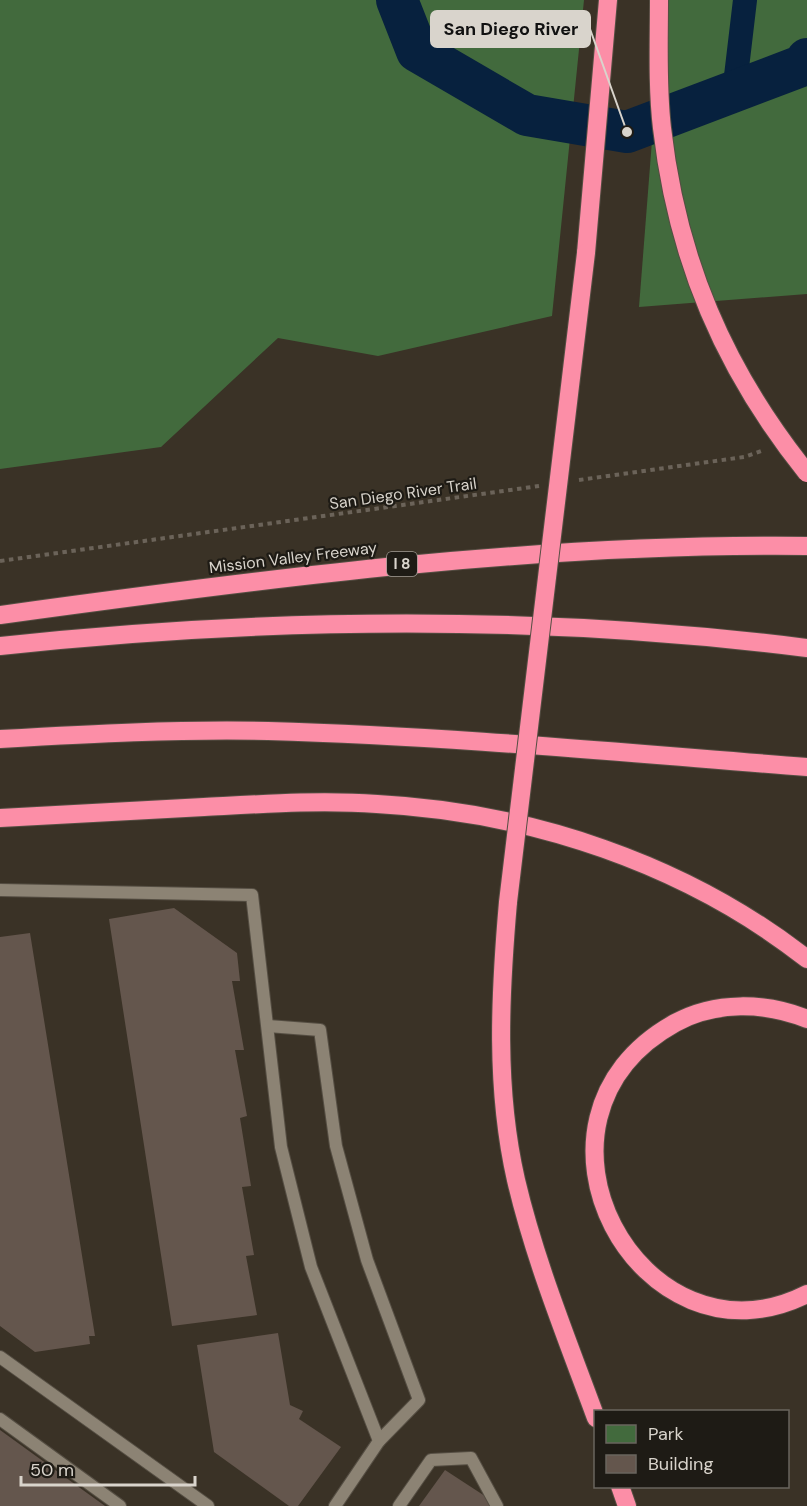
<svg xmlns="http://www.w3.org/2000/svg" width="807" height="1506" font-family="'DM Sans',sans-serif">
	<rect width="100%" height="100%" fill="#3a3226"/>
	<g fill="#426a3d">
		<path d="M0,0H584L552,316L378,356L278,338L161,447L0,469Z"/>
		<path d="M663,0H807V294L639,307Z"/>
	</g>
	<g fill="none" stroke-linecap="round" stroke-linejoin="round">
		<path stroke="#07213e" stroke-width="24" d="M734,93L745,0"/>
		<path stroke="#07213e" stroke-width="42" d="M397,0L417,51L527,115L627,132L804,65L807,59"/>
	</g>
	<g fill="#64564d">
		<path d="M174,908L237,953L240,981H232L244,1050H235L247,1116L240,1118L251,1186L242,1187L254,1255L246,1256L257,1315L172,1326L109,919Z"/>
		<path d="M30,933L95,1336H89L90,1344L35,1352L0,1326V937Z"/>
		<path d="M278,1333L290,1405L303,1411L299,1419L341,1447L298,1506H289L214,1452L197,1345Z"/>
		<path d="M0,1430L87,1493L105,1506H0Z"/>
		<path d="M445,1470L491,1500L494,1506H419Z"/>
	</g>
	<g fill="none" stroke-linecap="round" stroke-linejoin="round">
		<g stroke="#554e43" stroke-width="14">
			<g id="service">
				<path d="M0,890L252,895L281,1147L311,1267L379,1441L335,1506"/>
				<path d="M268,1026L320,1030L336,1146L367,1260L419,1400L379,1441"/>
				<path d="M0,1357L208,1506"/>
				<path d="M0,1419L120,1506"/>
				<path d="M399,1506L431,1460L471,1458L497,1506"/>
			</g>
		</g>
		<g stroke="#554e43" stroke-width="20">
			<g id="motorway">
				<path d="M586,253L608,0"/>
				<path d="M0,615C268,578 536,543 807,546"/>
				<path d="M0,646C269,617 538,614 807,648"/>
				<path d="M0,739C89,734 178,729 268,731C448,736 627,753 807,767"/>
				<path d="M0,818C68,814 136,811 204,807C262,804 320,800 377,804C530,812 686,864 807,959"/>
				<path d="M508,902C500,994 495,1088 516,1180C535,1261 567,1339 596,1418"/>
				<path d="M807,1019C765,1002 715,1001 675,1023C500,1120 641,1377 807,1294"/>
				<path d="M620,1486L627,1506"/>
			</g>
		</g>
		<g stroke="#6b6359" stroke-width="4" stroke-dasharray="4.5 4.5" stroke-linecap="butt">
			<path d="M579,480L744,457L764,450"/>
			<path d="M0,561L539,486"/>
		</g>
		<use href="#service" stroke="#8c8374" stroke-width="12"/>
		<use href="#motorway" stroke="#fc8ea7" stroke-width="18"/>
		<g stroke="#554e43" stroke-width="20" stroke-linecap="butt">
			<g id="motorway-bridge">
				<path d="M659,0C659,42 657,86 662,128C677,259 724,370 807,473"/>
				<path d="M508,902L586,253"/>
			</g>
		</g>
		<use href="#motorway-bridge" stroke="#fc8ea7" stroke-width="18"/>
	</g>
	<g text-anchor="middle" stroke-width="4.5" stroke-linejoin="round" paint-order="stroke">
		<rect fill="#1e1b15" stroke="#a19c95" stroke-width="1.5" x="387" y="552" width="30" height="24" rx="4.5"/>
		<g font-size="15" font-weight="bold" fill="#d9d4cc">
			<text x="402" y="569">I 8</text>
		</g>
		<g font-size="16" fill="#d9d4cc" stroke="#1e1b15">
			<text transform="translate(403 493) rotate(-8)" y="6">San Diego River Trail</text>
			<text transform="translate(293 557) rotate(-7)" y="6">Mission Valley Freeway</text>
		</g>
	</g>
	<path fill="none" stroke="#d9d4cc" stroke-width="2" d="M627 132L590 29"/>
	<circle fill="#d9d4cc" stroke="#1e1b15" stroke-width="2" cx="627" cy="132" r="6"/>
	<rect fill="#d9d4cc" stroke="#d9d4cc" stroke-width="2" x="431" y="11" width="159" height="36" rx="6"/>
	<g font-size="18" text-anchor="middle" font-weight="bold" fill="#111">
		<text x="511" y="35">San Diego River</text>
	</g>
	<rect x="594" y="1410" width="195" height="78" fill="#1e1b15" stroke="#69655e" stroke-width="1.5"/>
	<rect x="606" y="1425" width="30" height="18" fill="#426a3d" stroke="#69655e" stroke-width="1.5"/>
	<text x="648" y="1440" font-size="18" fill="#d9d4cc">Park</text>
	<rect x="606" y="1455" width="30" height="18" fill="#64564d" stroke="#69655e" stroke-width="1.5"/>
	<text x="648" y="1470" font-size="18" fill="#d9d4cc">Building</text>
	<path d="M21 1476v9h174v-9" fill="none" stroke="#d9d4cc" stroke-width="3"/>
	<text x="30" y="1476" font-size="18" fill="#d9d4cc" stroke="#1e1b15" stroke-width="4.5" paint-order="stroke">50 m</text>
</svg>
